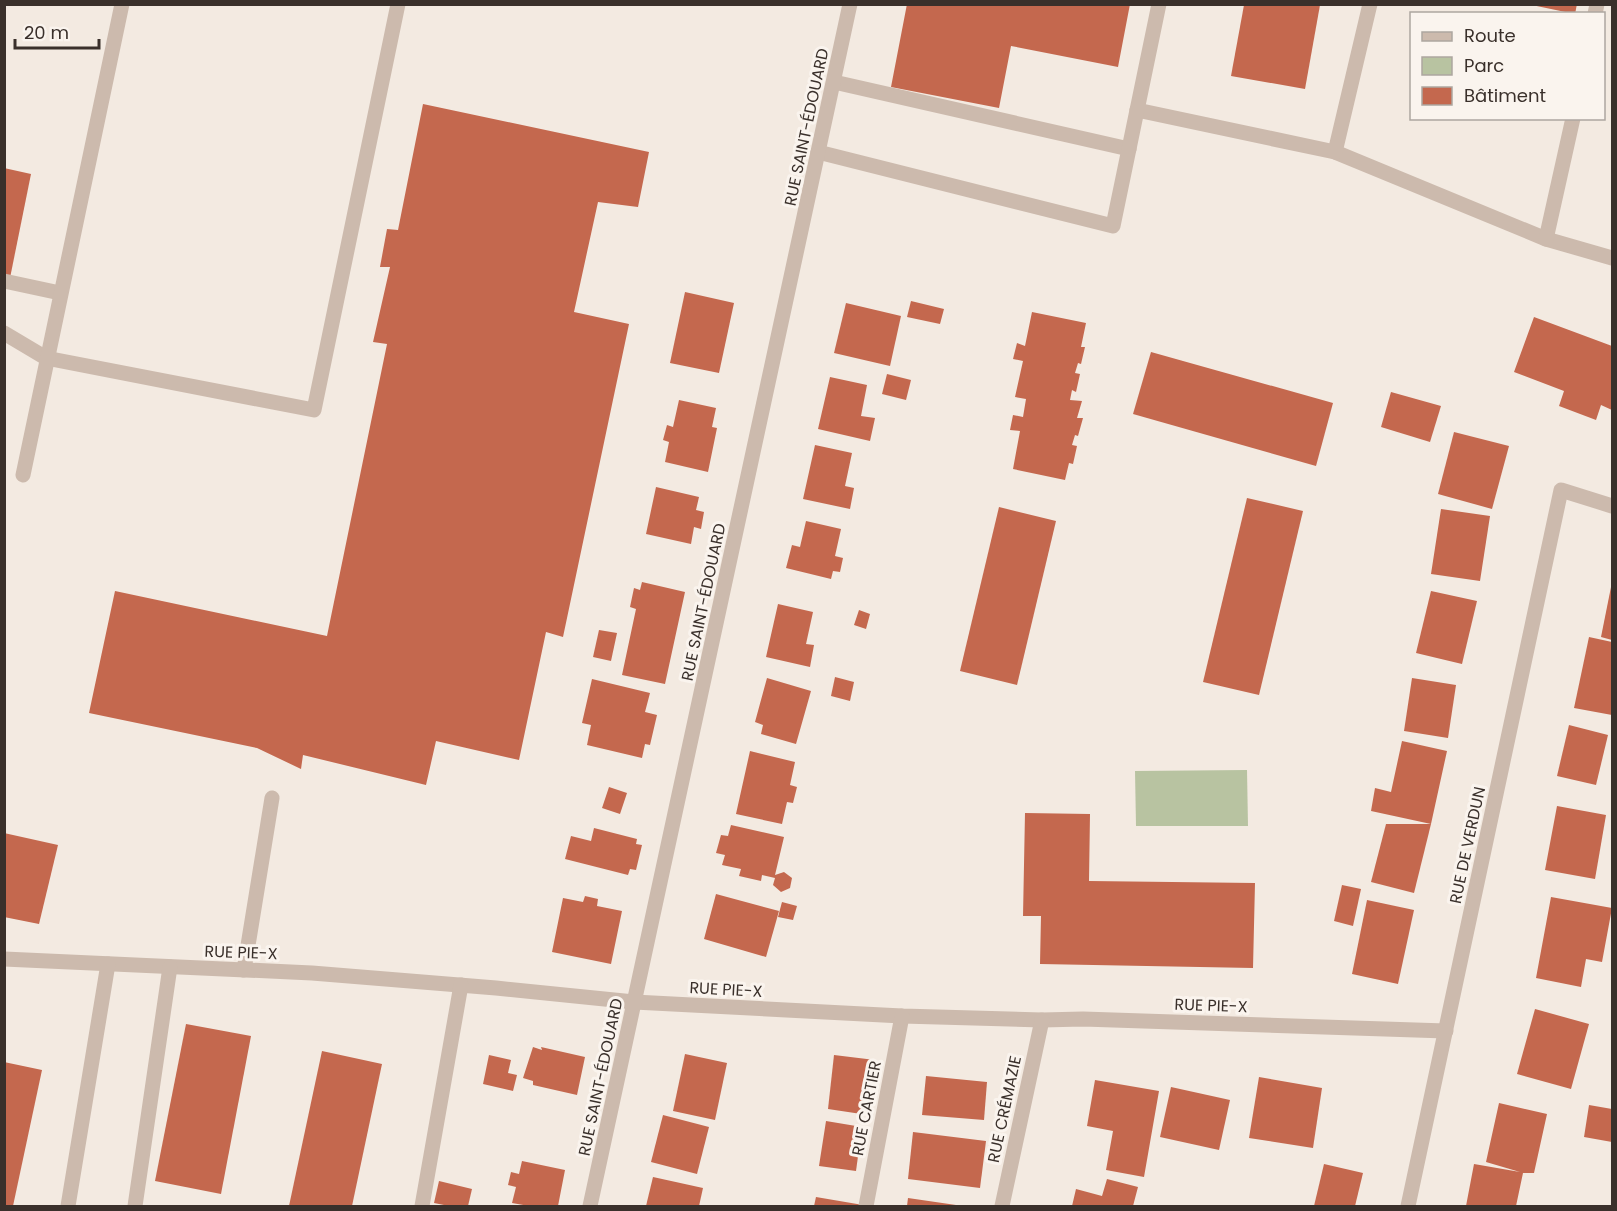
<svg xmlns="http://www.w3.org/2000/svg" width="1617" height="1211" font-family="Poppins,sans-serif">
	<rect width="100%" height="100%" fill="#f3eae1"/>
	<path fill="#b8c3a1" d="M1247,770L1248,826H1136L1135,771Z"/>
	<g fill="#c4684e">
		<path d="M907,4H1130L1118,67L1011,46L999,108L891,87Z"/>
		<path d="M1527,4H1577L1575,14Z"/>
		<path d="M1244,5H1320L1305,89L1231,76Z"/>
		<path d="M423,104L649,152L638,207L598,202L574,312L629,324L563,637L546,632L519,760L436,741L426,785L303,755L301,769L257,748L89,713L115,591L327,636L387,344L373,342L390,267H380L387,229L398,230Z"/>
		<path d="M4,168L31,174L10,278L4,277Z"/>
		<path d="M685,292L734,303L719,373L670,363Z"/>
		<path d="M911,301L944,309L940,324L907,317Z"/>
		<path d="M846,303L901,316L890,366L834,353Z"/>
		<path d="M1032,312L1086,323L1081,347H1085L1081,364L1078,363L1075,373L1080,374L1076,392L1072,390L1070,400L1082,401L1077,418H1083L1078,436L1075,435L1072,445L1077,446L1073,464L1069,463L1065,480L1013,469L1020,431L1010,430L1013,415L1023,417L1026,399L1015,397L1023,361L1013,359L1017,343L1025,346Z"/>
		<path d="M1534,317L1612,346V410L1601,405L1596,420L1559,406L1564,391L1514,372Z"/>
		<path d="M1151,352L1333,403L1316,466L1133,414Z"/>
		<path d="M887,374L911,380L906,400L882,394Z"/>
		<path d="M830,377L867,385L861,416L875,418L870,441L818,429Z"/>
		<path d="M1391,392L1441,406L1430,442L1381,427Z"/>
		<path d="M679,400L716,408L712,427L717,428L708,472L665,462L669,442L663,440L667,425L673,427Z"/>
		<path d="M1454,432L1509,446L1492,509L1438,494Z"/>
		<path d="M815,445L852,453L845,486L854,488L850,509L803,499Z"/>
		<path d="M656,487L699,497L696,510L704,512L701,529L694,527L691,544L646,534Z"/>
		<path d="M1247,498L1303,511L1259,695L1203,682Z"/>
		<path d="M999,507L1056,521L1017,685L960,671Z"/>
		<path d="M1441,509L1490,516L1480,581L1431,574Z"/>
		<path d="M806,521L841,529L835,556L843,558L840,572L833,571L831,579L786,568L792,545L800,547Z"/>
		<path d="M642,582L685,592L665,684L622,675L636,609L630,607L634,588L640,590Z"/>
		<path d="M1611,587H1612V640L1601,637Z"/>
		<path d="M1431,591L1477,601L1462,664L1416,653Z"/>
		<path d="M778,604L813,612L806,644L814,645L810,667L766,657Z"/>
		<path d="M859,610L870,614L866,629L854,625Z"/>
		<path d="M599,630L617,633L611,661L593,657Z"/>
		<path d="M1589,637L1612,642V715L1574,708Z"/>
		<path d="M835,677L854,682L850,701L831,696Z"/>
		<path d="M767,678L811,691L796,744L761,734L763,725L755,722Z"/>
		<path d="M1412,678L1456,685L1448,738L1404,731Z"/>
		<path d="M592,679L650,693L645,712L657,715L650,745L645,744L642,758L587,745L591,725L582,723Z"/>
		<path d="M1569,725L1608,735L1596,785L1557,776Z"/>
		<path d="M1402,741L1447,751L1431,824L1371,811L1375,788L1391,792Z"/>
		<path d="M750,751L795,762L790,785L797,787L793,803L787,802L782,824L736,814Z"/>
		<path d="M609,787L627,793L620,814L602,808Z"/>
		<path d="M1557,806L1606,815L1595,879L1545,870Z"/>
		<path d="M1025,813L1090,814L1089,881L1255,883L1253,968L1040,964L1041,916H1023Z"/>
		<path d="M1386,824H1431L1414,893L1371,882Z"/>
		<path d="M731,825L784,837L775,875L784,872L792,878L790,888L781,892L773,885L775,878L762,875L761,881L739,876L741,869L722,865L725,855L716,853L721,835L728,836Z"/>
		<path d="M594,828L637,839L636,844L642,845L636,870L630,869L628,875L565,859L571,836L591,841Z"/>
		<path d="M4,833L58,845L39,924L4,917Z"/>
		<path d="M1342,885L1361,889L1353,926L1334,921Z"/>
		<path d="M716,894L779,911L766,957L704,939Z"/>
		<path d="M585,896L598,899L597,906L622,911L611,964L552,952L563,898L583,902Z"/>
		<path d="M1551,897L1612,908L1602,962L1586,959L1581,987L1536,978Z"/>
		<path d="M1367,900L1414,910L1398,984L1352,974Z"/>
		<path d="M782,902L797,906L793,920L778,917Z"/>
		<path d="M1535,1009L1589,1024L1571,1089L1517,1074Z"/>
		<path d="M186,1024L251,1036L221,1194L155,1181Z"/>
		<path d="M533,1047L542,1050L541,1047L585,1057L577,1095L533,1085V1081L523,1078Z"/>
		<path d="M322,1051L382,1064L352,1206H289Z"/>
		<path d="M685,1054L727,1063L715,1120L673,1111Z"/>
		<path d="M489,1055L511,1060L508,1073L517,1075L513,1091L483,1084Z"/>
		<path d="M834,1055L875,1060L868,1115L828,1109Z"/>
		<path d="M4,1062L42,1070L13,1206H4Z"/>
		<path d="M926,1076L987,1082L984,1120L922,1115Z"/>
		<path d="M1259,1077L1322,1088L1313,1148L1249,1138Z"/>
		<path d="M1095,1080L1159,1091L1144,1177L1106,1170L1113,1131L1087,1126Z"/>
		<path d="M1171,1087L1230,1100L1219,1150L1160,1137Z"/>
		<path d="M1499,1103L1547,1114L1534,1173H1523L1516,1206H1466L1474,1164L1520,1172L1486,1162Z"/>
		<path d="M1589,1105L1612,1109V1142L1584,1137Z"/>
		<path d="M663,1115L709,1127L697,1174L651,1162Z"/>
		<path d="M826,1121L862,1127L856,1171L819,1166Z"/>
		<path d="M913,1132L986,1141L980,1188L908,1179Z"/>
		<path d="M522,1161L565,1170L558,1206H529L512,1203L516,1187L508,1185L511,1172L519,1174Z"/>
		<path d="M1324,1164L1363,1173L1355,1206H1314Z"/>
		<path d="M653,1177L703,1188L699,1206H646Z"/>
		<path d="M1107,1179L1138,1187L1133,1206H1072L1076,1189L1102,1196Z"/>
		<path d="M439,1181L472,1189L468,1206H449L434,1203Z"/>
		<path d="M816,1197L863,1205V1206H814Z"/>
		<path d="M908,1198L956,1205V1206H907Z"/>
	</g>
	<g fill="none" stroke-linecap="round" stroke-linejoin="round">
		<g stroke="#ccbaad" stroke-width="15">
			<path d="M1595,14L1597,4"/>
			<path d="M834,82L1129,149"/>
			<path d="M1137,110L1335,152L1546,239L1612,258"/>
			<path d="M818,152L1113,226L1159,4"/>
			<path d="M1335,152L1370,4"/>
			<path d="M1546,239L1573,118"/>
			<path d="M4,281L60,293"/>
			<path d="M4,333L46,358L314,410L398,4"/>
			<path d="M23,475L122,4"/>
			<path d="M4,959L312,973L496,988L634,1002L902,1016L1042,1020L1083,1019L1446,1031"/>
			<path d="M244,970L272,798"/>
			<path d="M68,1206L108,964"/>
			<path d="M135,1206L170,967"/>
			<path d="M422,1206L461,985"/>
			<path d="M590,1206L850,4"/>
			<path d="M866,1206L902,1016"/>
			<path d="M1002,1206L1042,1020"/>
			<path d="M1408,1206L1561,490L1612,506"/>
		</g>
	</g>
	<g text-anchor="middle" stroke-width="6" stroke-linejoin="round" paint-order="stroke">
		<g font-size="16" fill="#3a302b" stroke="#faf4ee">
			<text transform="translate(806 127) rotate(-78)" y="6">RUE SAINT-ÉDOUARD</text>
			<text transform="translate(703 602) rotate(-78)" y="6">RUE SAINT-ÉDOUARD</text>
			<text transform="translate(1467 845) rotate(-78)" y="6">RUE DE VERDUN</text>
			<text transform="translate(241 952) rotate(2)" y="6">RUE PIE-X</text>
			<text transform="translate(726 989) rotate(3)" y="6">RUE PIE-X</text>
			<text transform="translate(1211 1005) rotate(2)" y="6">RUE PIE-X</text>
			<text transform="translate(600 1077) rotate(-78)" y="6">RUE SAINT-ÉDOUARD</text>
			<text transform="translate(866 1108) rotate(-79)" y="6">RUE CARTIER</text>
			<text transform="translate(1004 1109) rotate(-78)" y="6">RUE CRÉMAZIE</text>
		</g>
	</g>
	<rect width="1617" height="1211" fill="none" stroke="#3a302b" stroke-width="12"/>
	<rect x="1410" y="12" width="195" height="108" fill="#faf4ee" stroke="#ada6a0" stroke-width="1.5"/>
	<rect x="1422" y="32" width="30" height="9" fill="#ccbaad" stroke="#ada6a0" stroke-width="1.5"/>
	<text x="1464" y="42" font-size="18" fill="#3a302b">Route</text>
	<rect x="1422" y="57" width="30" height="18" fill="#b8c3a1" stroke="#ada6a0" stroke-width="1.5"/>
	<text x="1464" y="72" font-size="18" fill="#3a302b">Parc</text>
	<rect x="1422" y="87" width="30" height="18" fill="#c4684e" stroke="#ada6a0" stroke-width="1.5"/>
	<text x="1464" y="102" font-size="18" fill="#3a302b">Bâtiment</text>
	<path d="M15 39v9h84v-9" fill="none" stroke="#3a302b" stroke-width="3"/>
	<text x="24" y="39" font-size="18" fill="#3a302b" stroke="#faf4ee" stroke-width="4.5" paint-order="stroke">20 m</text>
</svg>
